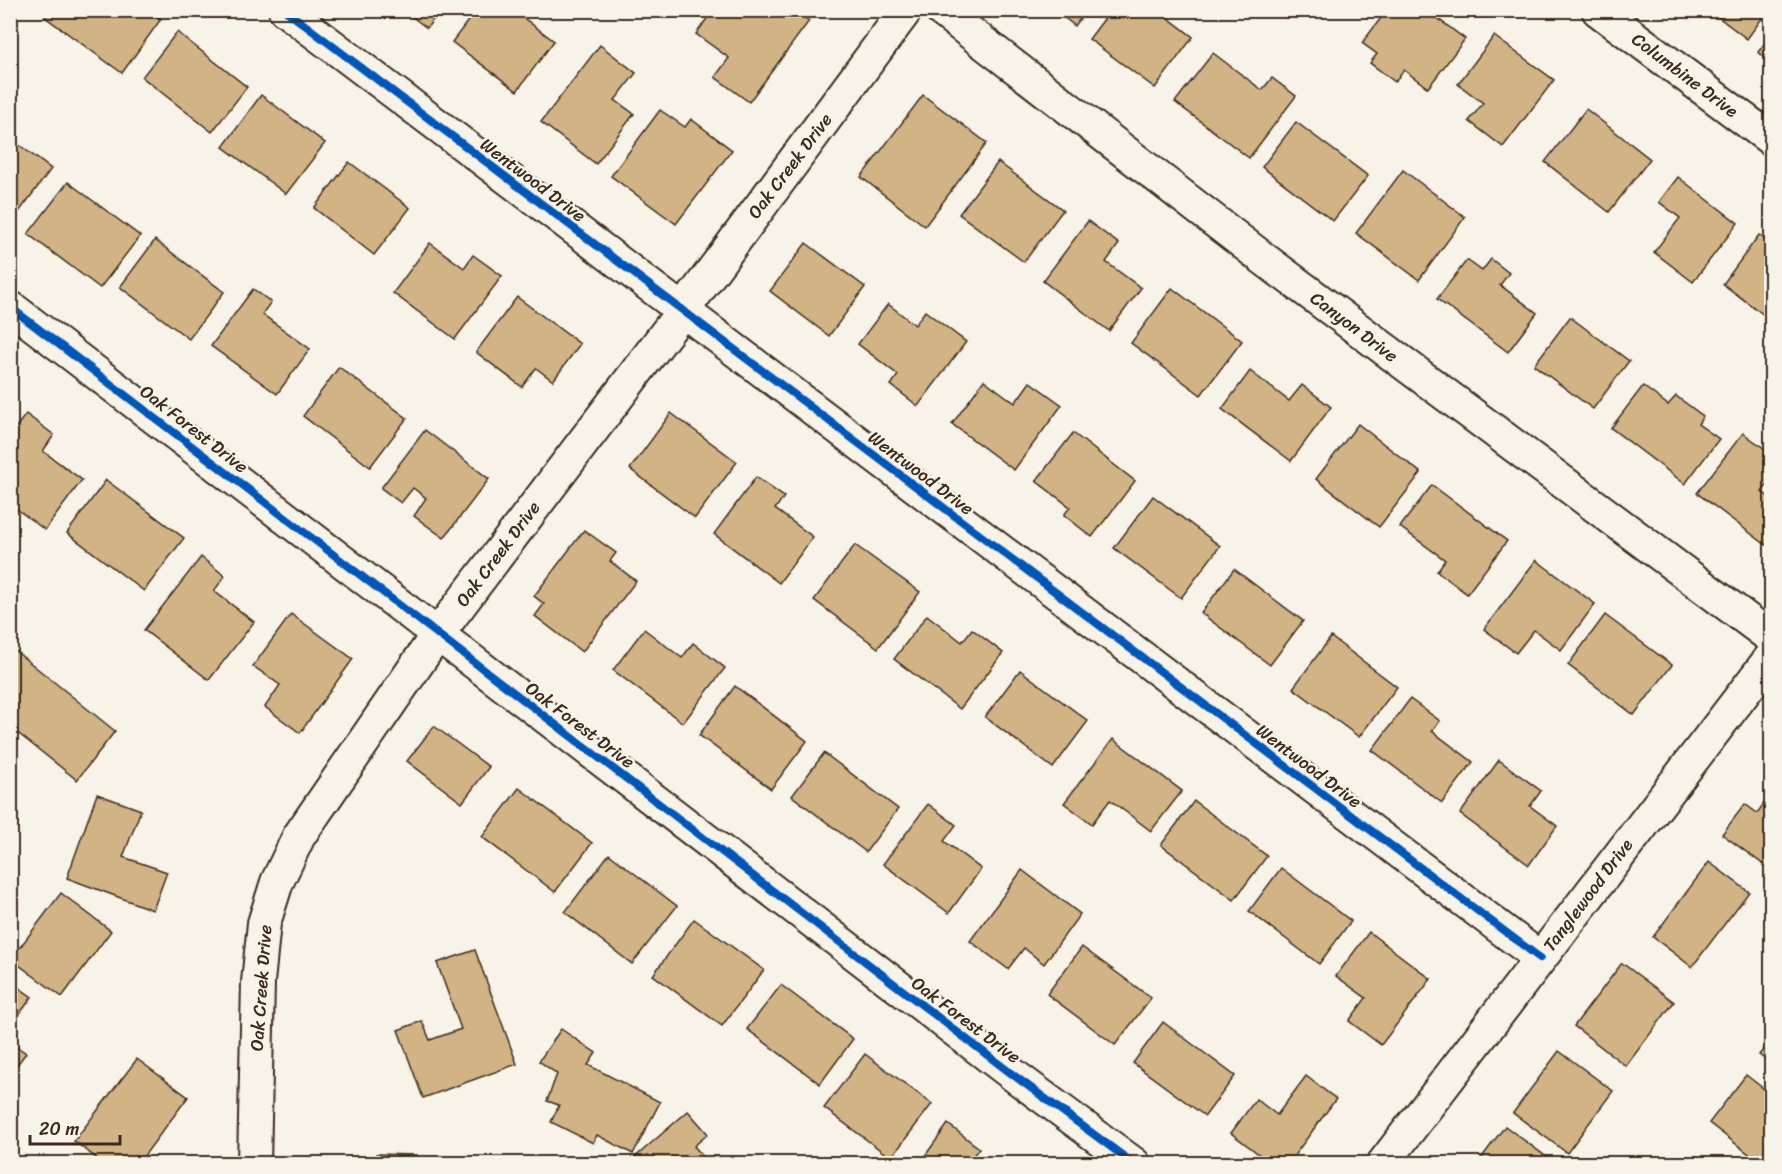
<svg xmlns="http://www.w3.org/2000/svg" width="1782" height="1174" font-family="Sriracha,sans-serif">
	<rect width="100%" height="100%" fill="#f7f3e8"/>
	<filter id="ink" filterUnits="userSpaceOnUse"><feTurbulence type="fractalNoise" baseFrequency=".0167" numOctaves="2"/><feDisplacementMap in="SourceGraphic" scale="12" xChannelSelector="R" yChannelSelector="G"/><feConvolveMatrix kernelMatrix="1 2 1 2 8 2 1 2 1" color-interpolation-filters="sRGB"/></filter>
	<g filter="url(#ink)">
		<g fill="#d1b385" stroke="#3b2a1e" stroke-width="1.5">
			<path d="M50,10H149L161,19L122,73L45,17Z"/>
			<path d="M403,10H440L427,28Z"/>
			<path d="M476,10H513L554,41L517,91L452,42Z"/>
			<path d="M713,10H794L809,21L749,102L715,77L729,58L696,34Z"/>
			<path d="M1054,10H1086L1075,26Z"/>
			<path d="M1111,10H1158L1193,37L1155,88L1089,39Z"/>
			<path d="M1387,10H1430L1429,12L1465,39L1428,88L1404,70L1395,82L1370,63L1377,54L1362,43Z"/>
			<path d="M1709,10H1768L1747,39Z"/>
			<path d="M177,32L247,87L212,132L142,77Z"/>
			<path d="M1772,34V62L1758,52Z"/>
			<path d="M1494,36L1554,80L1503,147L1469,121L1483,103L1458,84Z"/>
			<path d="M600,45L636,73L615,100L634,114L596,164L541,122Z"/>
			<path d="M1213,53L1262,90L1272,78L1296,96L1249,158L1175,102Z"/>
			<path d="M261,95L325,143L286,194L223,147Z"/>
			<path d="M923,95L987,143L925,226L861,177Z"/>
			<path d="M1586,109L1650,159L1609,212L1545,162Z"/>
			<path d="M660,110L685,127L691,119L732,150L676,224L611,176Z"/>
			<path d="M1296,122L1368,176L1333,221L1262,167Z"/>
			<path d="M10,138L51,169L16,216L10,212Z"/>
			<path d="M349,162L410,208L374,255L314,208Z"/>
			<path d="M998,162L1063,210L1024,262L959,214Z"/>
			<path d="M1403,170L1465,217L1419,280L1356,233Z"/>
			<path d="M1678,177L1738,223L1693,282L1654,252L1680,218L1659,202Z"/>
			<path d="M68,182L140,236L100,288L28,234Z"/>
			<path d="M1088,221L1119,244L1106,262L1141,288L1109,331L1043,281Z"/>
			<path d="M1759,235L1772,244V321L1723,284Z"/>
			<path d="M155,240L224,292L189,339L120,287Z"/>
			<path d="M430,243L464,268L473,255L502,276L455,339L393,293Z"/>
			<path d="M806,243L865,287L829,336L770,291Z"/>
			<path d="M1491,259L1509,273L1500,285L1537,313L1508,352L1437,299L1467,260L1482,271Z"/>
			<path d="M1172,288L1242,341L1201,395L1131,343Z"/>
			<path d="M253,289L271,302L262,314L310,349L277,394L211,346Z"/>
			<path d="M517,297L580,344L553,381L536,368L522,387L476,352Z"/>
			<path d="M888,304L915,325L925,311L966,342L918,406L891,385L898,375L858,344Z"/>
			<path d="M1570,317L1629,361L1593,409L1534,365Z"/>
			<path d="M339,367L407,418L370,467L303,416Z"/>
			<path d="M1250,371L1289,401L1302,385L1331,407L1291,461L1222,409Z"/>
			<path d="M984,380L1015,403L1030,382L1062,405L1014,470L952,424Z"/>
			<path d="M1643,386L1668,405L1676,396L1703,416L1698,424L1719,439L1685,484L1611,428Z"/>
			<path d="M671,413L737,462L695,518L630,469Z"/>
			<path d="M26,414L54,435L43,451L82,480L45,530L10,504V435Z"/>
			<path d="M1358,424L1421,473L1379,527L1316,479Z"/>
			<path d="M425,430L489,479L444,538L414,516L426,498L413,488L401,503L381,488Z"/>
			<path d="M1073,433L1135,481L1092,537L1064,515L1070,507L1036,481Z"/>
			<path d="M1743,433L1772,454V479L1762,492L1772,499V537L1766,545L1697,493Z"/>
			<path d="M756,477L784,497L775,509L813,537L779,583L714,534Z"/>
			<path d="M106,480L184,538L144,591L67,533Z"/>
			<path d="M1432,485L1507,541L1467,594L1437,571L1445,560L1400,527Z"/>
			<path d="M1153,496L1220,546L1181,598L1114,548Z"/>
			<path d="M584,530L616,553L610,561L636,581L582,652L535,616L544,604L534,596Z"/>
			<path d="M855,545L920,592L878,648L814,600Z"/>
			<path d="M201,557L225,576L214,591L254,622L209,680L144,630Z"/>
			<path d="M1536,560L1595,604L1561,650L1534,630L1516,653L1484,629Z"/>
			<path d="M1234,569L1303,621L1270,665L1201,613Z"/>
			<path d="M291,614L353,659L300,733L265,707L280,685L253,666Z"/>
			<path d="M927,615L962,642L972,629L1003,653L960,709L894,659Z"/>
			<path d="M1605,615L1672,665L1634,715L1568,665Z"/>
			<path d="M644,629L682,658L693,643L725,668L683,723L613,670Z"/>
			<path d="M1331,637L1397,687L1359,737L1293,688Z"/>
			<path d="M13,649L115,731L77,780L10,727V652Z"/>
			<path d="M1020,670L1088,721L1053,768L985,717Z"/>
			<path d="M735,686L807,741L771,789L699,735Z"/>
			<path d="M1410,699L1440,721L1432,731L1473,762L1442,803L1372,750Z"/>
			<path d="M434,726L489,767L462,803L407,761Z"/>
			<path d="M1113,739L1182,791L1151,831L1110,800L1092,824L1064,803Z"/>
			<path d="M824,753L898,809L866,852L792,796Z"/>
			<path d="M1499,760L1541,791L1530,806L1557,826L1529,865L1460,814Z"/>
			<path d="M519,788L592,843L555,892L482,837Z"/>
			<path d="M1772,793V869L1771,870L1722,834L1745,804L1757,813Z"/>
			<path d="M97,794L141,810L123,857L167,872L153,910L67,878Z"/>
			<path d="M1194,801L1267,856L1234,900L1161,845Z"/>
			<path d="M928,804L956,825L944,841L981,869L949,913L883,864Z"/>
			<path d="M609,854L677,906L632,964L565,912Z"/>
			<path d="M1709,862L1749,892L1692,967L1653,937Z"/>
			<path d="M1281,868L1351,921L1319,964L1249,911Z"/>
			<path d="M1022,870L1080,914L1044,964L1024,948L1008,969L970,941Z"/>
			<path d="M61,893L111,931L62,997L11,959Z"/>
			<path d="M694,919L764,970L722,1026L653,975Z"/>
			<path d="M1369,932L1431,979L1381,1045L1349,1021L1366,998L1336,976Z"/>
			<path d="M1082,947L1151,998L1115,1045L1047,994Z"/>
			<path d="M475,950L517,1064L423,1098L398,1030L422,1021L430,1040L461,1029L437,963Z"/>
			<path d="M1622,963L1674,1002L1626,1066L1574,1026Z"/>
			<path d="M10,981L32,997L10,1027Z"/>
			<path d="M781,985L853,1039L820,1084L747,1029Z"/>
			<path d="M1163,1022L1235,1076L1205,1116L1133,1063Z"/>
			<path d="M561,1029L596,1053L588,1065L660,1102L633,1154L597,1135L593,1143L551,1122L559,1105L547,1101L557,1074L539,1061Z"/>
			<path d="M1772,1039V1065L1759,1055Z"/>
			<path d="M10,1042L26,1053L10,1074Z"/>
			<path d="M1559,1051L1613,1091L1567,1153L1513,1113Z"/>
			<path d="M865,1054L932,1104L891,1158L824,1108Z"/>
			<path d="M137,1059L188,1097L138,1164H104L74,1141Z"/>
			<path d="M1746,1075L1772,1095V1157L1766,1164H1762L1709,1123Z"/>
			<path d="M1306,1076L1336,1099L1288,1164H1272L1231,1133L1256,1099L1277,1115Z"/>
			<path d="M688,1111L708,1134L694,1146L707,1161L712,1158L718,1164H637L633,1159Z"/>
			<path d="M948,1124L979,1148L973,1156L984,1164H919Z"/>
			<path d="M1505,1126L1556,1164H1477Z"/>
			<path d="M376,1154L417,1155L416,1164H376Z"/>
		</g>
		<g fill="none" stroke-linecap="round" stroke-linejoin="round">
			<g stroke="#3b2a1e" stroke-width="36">
				<g id="minor">
					<path d="M285,10L1540,958"/>
					<path d="M941,10L1264,259L1772,638"/>
					<path d="M1598,10L1772,140"/>
					<path d="M10,307L1016,1077L1134,1164"/>
					<path d="M254,1164L258,982L264,923L277,882L299,836L437,635L682,312L906,10"/>
					<path d="M1383,1164L1772,656"/>
				</g>
			</g>
			<use href="#minor" stroke="#f7f3e8" stroke-width="32"/>
			<g stroke="#f7f3e8" stroke-width="11">
				<g id="cycleway">
					<path d="M285,10L1540,958"/>
					<path d="M10,307L1016,1077L1134,1164"/>
				</g>
			</g>
			<use href="#cycleway" stroke="#0057b8" stroke-width="8"/>
		</g>
	</g>
	<g text-anchor="middle" stroke-width="5" stroke-linejoin="round" paint-order="stroke">
		<g font-size="18" fill="#3b2a1e" stroke="#f7f3e8">
			<text transform="translate(1685 75) rotate(37)" y="6">Columbine Drive</text>
			<text transform="translate(790 166) rotate(-53)" y="6">Oak Creek Drive</text>
			<text transform="translate(533 180) rotate(37)" y="6">Wentwood Drive</text>
			<text transform="translate(1354 327) rotate(37)" y="6">Canyon Drive</text>
			<text transform="translate(194 429) rotate(38)" y="6">Oak Forest Drive</text>
			<text transform="translate(921 473) rotate(37)" y="6">Wentwood Drive</text>
			<text transform="translate(498 554) rotate(-53)" y="6">Oak Creek Drive</text>
			<text transform="translate(580 725) rotate(37)" y="6">Oak Forest Drive</text>
			<text transform="translate(1309 766) rotate(37)" y="6">Wentwood Drive</text>
			<text transform="translate(1588 895) rotate(-53)" y="6">Tanglewood Drive</text>
			<text transform="translate(261 988) rotate(-86)" y="6">Oak Creek Drive</text>
			<text transform="translate(966 1020) rotate(37)" y="6">Oak Forest Drive</text>
		</g>
	</g>
	<rect width="1782" height="1174" fill="none" stroke="#f7f3e8" stroke-width="36"/>
	<rect x="18" y="18" width="1746" height="1138" fill="none" stroke="#3b2a1e" stroke-width="2" filter="url(#ink)"/>
	<path d="M30 1135v9h90v-9" fill="none" stroke="#3b2a1e" stroke-width="3"/>
	<text x="39" y="1135" font-size="18" fill="#3b2a1e" stroke="#f7f3e8" stroke-width="4.5" paint-order="stroke">20 m</text>
</svg>
